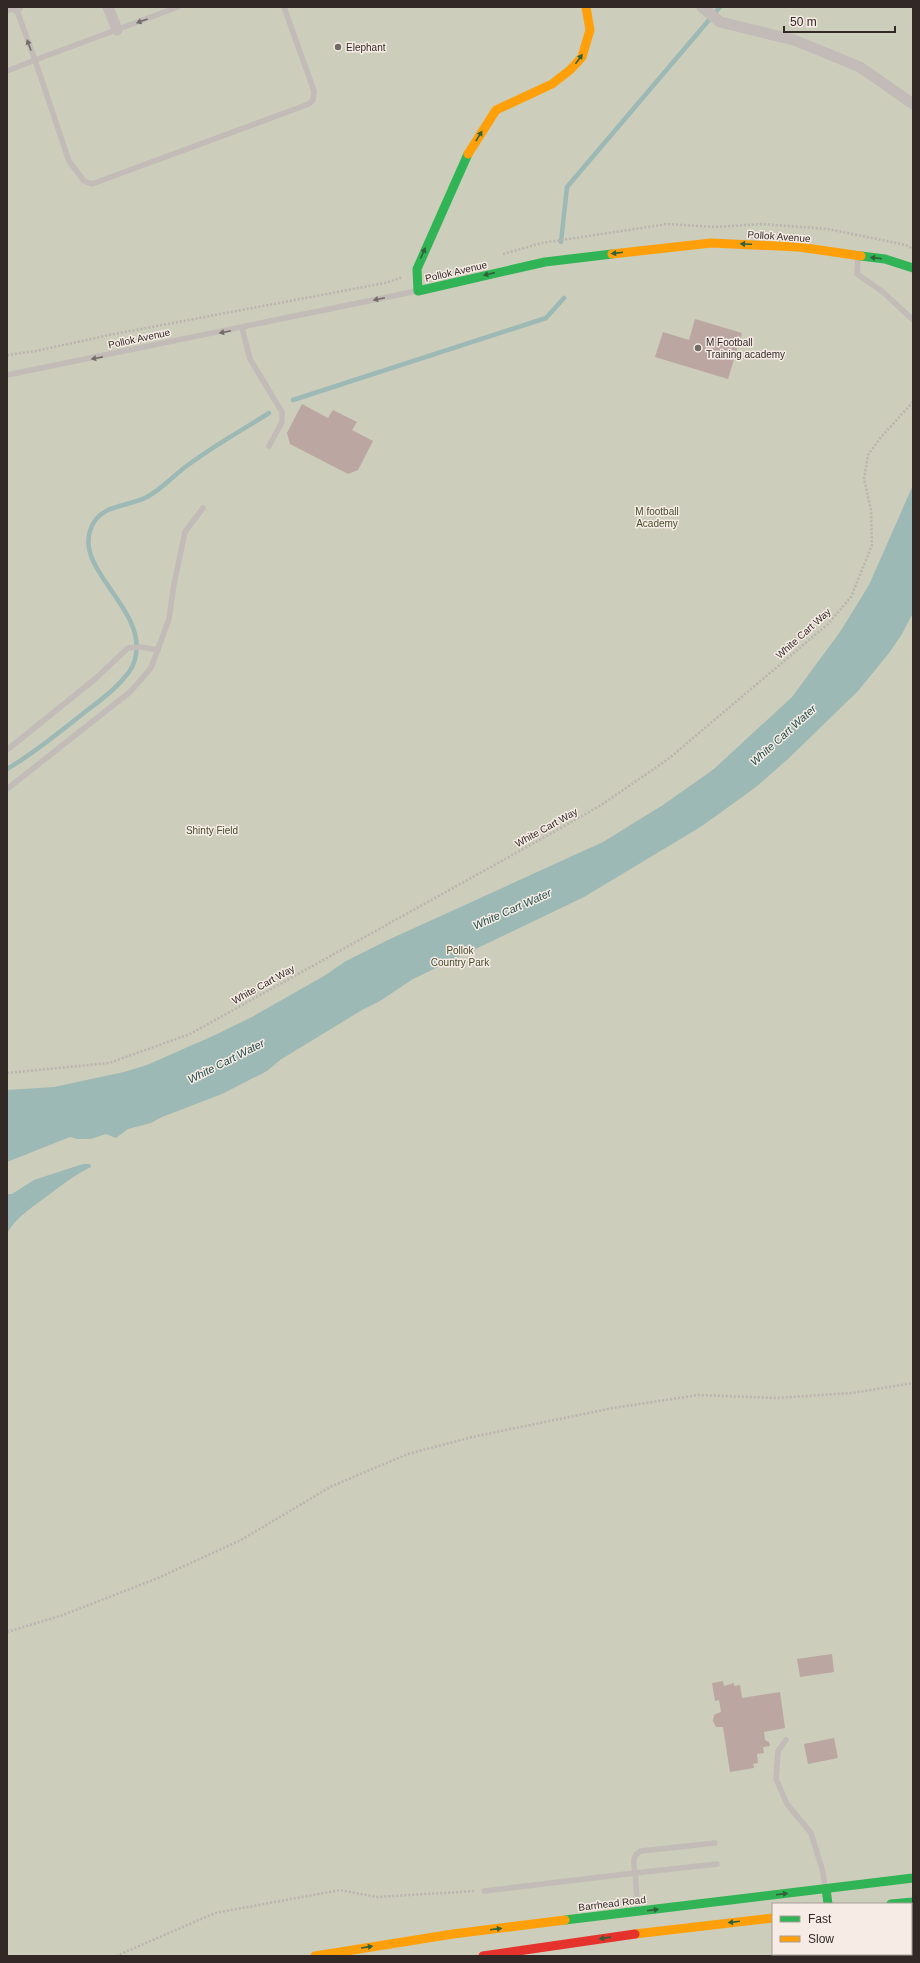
<svg xmlns="http://www.w3.org/2000/svg" width="920" height="1963" font-family="Helvetica,sans-serif">
	<rect width="100%" height="100%" fill="#eae3de"/>
	<path fill="#cccdba" fill-rule="evenodd" d="M7,7H913V1956H7ZM773,1904H911V1954H773Z"/>
	<g fill="#9db9b5">
		<path d="M913,485V613L902,634L889,653L858,691L789,758L756,787L702,826L584,897L413,979L380,1001L362,1010L280,1060L267,1071L222,1094L162,1117L151,1123L128,1129L116,1138L106,1134L91,1139H77L70,1137L7,1162V1090L54,1087L124,1072L147,1065L215,1035L252,1017L324,976L346,961L388,940L603,842L663,805L714,769L792,697L840,632L869,585Z"/>
		<path d="M83,1164H90L91,1167C76,1174 63,1184 50,1194C34,1206 17,1216 7,1233V1194H12L34,1180Z"/>
	</g>
	<g fill="none" stroke-linecap="round" stroke-linejoin="round">
		<g stroke="#9db9b5" stroke-width="4.5">
			<path d="M561,242L567,187L720,7"/>
			<path d="M293,400L546,318L564,298"/>
			<path d="M7,769C33,754 57,734 80,716C95,704 112,693 124,678C130,672 135,663 136,654C144,607 74,569 91,528C100,504 128,507 147,497C162,489 174,475 188,465C214,446 242,430 269,413"/>
		</g>
	</g>
	<g fill="#bba6a2">
		<path d="M695,319L742,333L728,379L655,357L663,332L689,340Z"/>
		<path d="M302,404L328,418L333,410L357,422L352,430L373,441L358,470L348,474L290,444L287,433Z"/>
		<path d="M832,1654L834,1672L800,1677L797,1659Z"/>
		<path d="M723,1681L724,1686L734,1683V1686L740,1685L742,1698L780,1692L785,1728L764,1732L765,1740L769,1742L770,1746L763,1747L764,1753L757,1754L758,1763L753,1764L754,1768L730,1772L723,1727H716L713,1721L714,1715L721,1712L719,1700L715,1701L712,1683Z"/>
		<path d="M834,1738L838,1758L808,1764L804,1744Z"/>
	</g>
	<g fill="none" stroke-linecap="round" stroke-linejoin="round">
		<g stroke="#bbb4b0" stroke-width="2.5" stroke-dasharray="2 2" stroke-linecap="butt">
			<path d="M503,254L542,243L668,224L714,227L762,224L828,229L906,245L913,249"/>
			<path d="M7,355L36,351L109,335L385,283L403,277"/>
			<path d="M7,1073L109,1063L190,1034L561,828L601,805L667,760L828,624L851,597L872,545L871,510L864,479L868,455L881,437L913,402"/>
			<path d="M7,1632L63,1615L158,1578L241,1540L332,1486L408,1454L472,1437L613,1408L698,1395L776,1398L852,1393L913,1383"/>
			<path d="M116,1956L215,1913L340,1890L377,1897L475,1891"/>
		</g>
		<g stroke="#c2bbb7" stroke-width="5.5">
			<path d="M7,11L16,8L35,60L178,7"/>
			<path d="M7,71L35,60L69,161L84,181L92,184L309,104L313,100L314,91L284,7"/>
			<path d="M858,256L857,274L883,292L913,320"/>
			<path d="M242,328L250,359L282,412V422L269,446"/>
			<path d="M7,375L417,291"/>
			<path d="M7,750L95,679L128,648L141,647L158,650"/>
			<path d="M7,789L130,692L151,668L169,619L174,584L185,532L203,508"/>
			<path d="M786,1740L778,1751L776,1779L787,1804L811,1833L823,1872L825,1888"/>
			<path d="M715,1843L641,1851C631,1856 634,1864 635,1873L717,1864"/>
			<path d="M484,1891L635,1873L638,1911"/>
		</g>
		<g stroke="#c2bbb7" stroke-width="11">
			<path d="M108,7L117,30"/>
			<path d="M702,7L720,22L794,40L860,67L913,104"/>
			<path d="M16,8L18,7"/>
		</g>
		<g stroke="#30b455" stroke-width="9">
			<path d="M468,154L417,269L418,291L545,262L612,254"/>
			<path d="M861,256L885,259L913,268"/>
			<path d="M826,1889L828,1904"/>
			<path d="M891,1904L913,1902"/>
			<path d="M565,1920L913,1878"/>
		</g>
		<g stroke="#ff9f0a" stroke-width="9">
			<path d="M468,154L496,110L552,84L570,70L582,57L590,30L586,7"/>
			<path d="M612,254L711,243L799,247L861,256"/>
			<path d="M635,1934L773,1918"/>
			<path d="M315,1956L453,1934L565,1920"/>
		</g>
		<path stroke="#e5322d" stroke-width="9" d="M483,1956L635,1934"/>
	</g>
	<defs><path id="oneway-solid" d="M-6-.8H1V-3.2L6.5 0L1 3.2V.8H-6Z"/></defs>
	<g fill="#736b68">
		<use href="#oneway-solid" transform="translate(142 21) rotate(160)"/>
		<use href="#oneway-solid" transform="translate(29 45) rotate(-110)"/>
		<use href="#oneway-solid" transform="translate(379 299) rotate(168)"/>
		<use href="#oneway-solid" transform="translate(225 332) rotate(168)"/>
		<use href="#oneway-solid" transform="translate(97 358) rotate(169)"/>
	</g>
	<g fill="#316139">
		<use href="#oneway-solid" transform="translate(579 59) rotate(-54)"/>
		<use href="#oneway-solid" transform="translate(479 136) rotate(-58)"/>
		<use href="#oneway-solid" transform="translate(746 244) rotate(-177)"/>
		<use href="#oneway-solid" transform="translate(423 253) rotate(-66)"/>
		<use href="#oneway-solid" transform="translate(617 253) rotate(173)"/>
		<use href="#oneway-solid" transform="translate(876 258) rotate(-173)"/>
		<use href="#oneway-solid" transform="translate(489 274) rotate(167)"/>
		<use href="#oneway-solid" transform="translate(782 1894) rotate(-7)"/>
		<use href="#oneway-solid" transform="translate(653 1910) rotate(-7)"/>
		<use href="#oneway-solid" transform="translate(734 1922) rotate(173)"/>
		<use href="#oneway-solid" transform="translate(496 1929) rotate(-7)"/>
		<use href="#oneway-solid" transform="translate(605 1938) rotate(172)"/>
		<use href="#oneway-solid" transform="translate(367 1947) rotate(-9)"/>
	</g>
	<g fill="#726a67" stroke="#f6ece5" stroke-width="1.5">
		<circle cx="338" cy="47" r="4"/>
		<circle cx="698" cy="348" r="4"/>
	</g>
	<g text-anchor="middle" stroke-width="3" stroke-linejoin="round" paint-order="stroke">
		<g font-size="10" fill="#322927" stroke="#f6ece5" text-anchor="start">
			<text x="346" y="51">Elephant</text>
			<text x="706" y="346">M Football<tspan x="706" dy="12">Training academy</tspan></text>
		</g>
		<g font-size="10" fill="#322927" stroke="#f6ece5">
			<text transform="translate(779 236) rotate(4)" y="4">Pollok Avenue</text>
			<text transform="translate(456 271) rotate(-13)" y="4">Pollok Avenue</text>
			<text transform="translate(139 338) rotate(-12)" y="4">Pollok Avenue</text>
			<text transform="translate(803 633) rotate(-42)" y="4">White Cart Way</text>
			<text transform="translate(546 827) rotate(-29)" y="4">White Cart Way</text>
			<text transform="translate(263 984) rotate(-29)" y="4">White Cart Way</text>
			<text transform="translate(612 1903) rotate(-7)" y="4">Barrhead Road</text>
		</g>
		<g font-size="10" fill="#464d2d" stroke="#f6ece5">
			<text x="657" y="515">M football<tspan x="657" dy="12">Academy</tspan></text>
			<text x="212" y="834">Shinty Field</text>
			<text x="460" y="954">Pollok<tspan x="460" dy="12">Country Park</tspan></text>
		</g>
		<g font-size="11" font-style="italic" fill="#214e4b" stroke="#f6ece5">
			<text transform="translate(783 735) rotate(-42)" y="4">White Cart Water</text>
			<text transform="translate(512 909) rotate(-24)" y="4">White Cart Water</text>
			<text transform="translate(226 1061) rotate(-27)" y="4">White Cart Water</text>
		</g>
	</g>
	<rect width="920" height="1963" fill="none" stroke="#322927" stroke-width="16"/>
	<rect x="772" y="1903" width="140" height="52" fill="#f6ece5" stroke="#a89e99"/>
	<rect x="780" y="1916" width="20" height="6" fill="#30b455" stroke="#a89e99"/>
	<text x="808" y="1923" font-size="12" fill="#322927">Fast</text>
	<rect x="780" y="1936" width="20" height="6" fill="#ff9f0a" stroke="#a89e99"/>
	<text x="808" y="1943" font-size="12" fill="#322927">Slow</text>
	<path d="M784 26v6h111v-6" fill="none" stroke="#322927" stroke-width="2"/>
	<text x="790" y="26" font-size="12" fill="#322927" stroke="#f6ece5" stroke-width="3" paint-order="stroke">50 m</text>
</svg>
